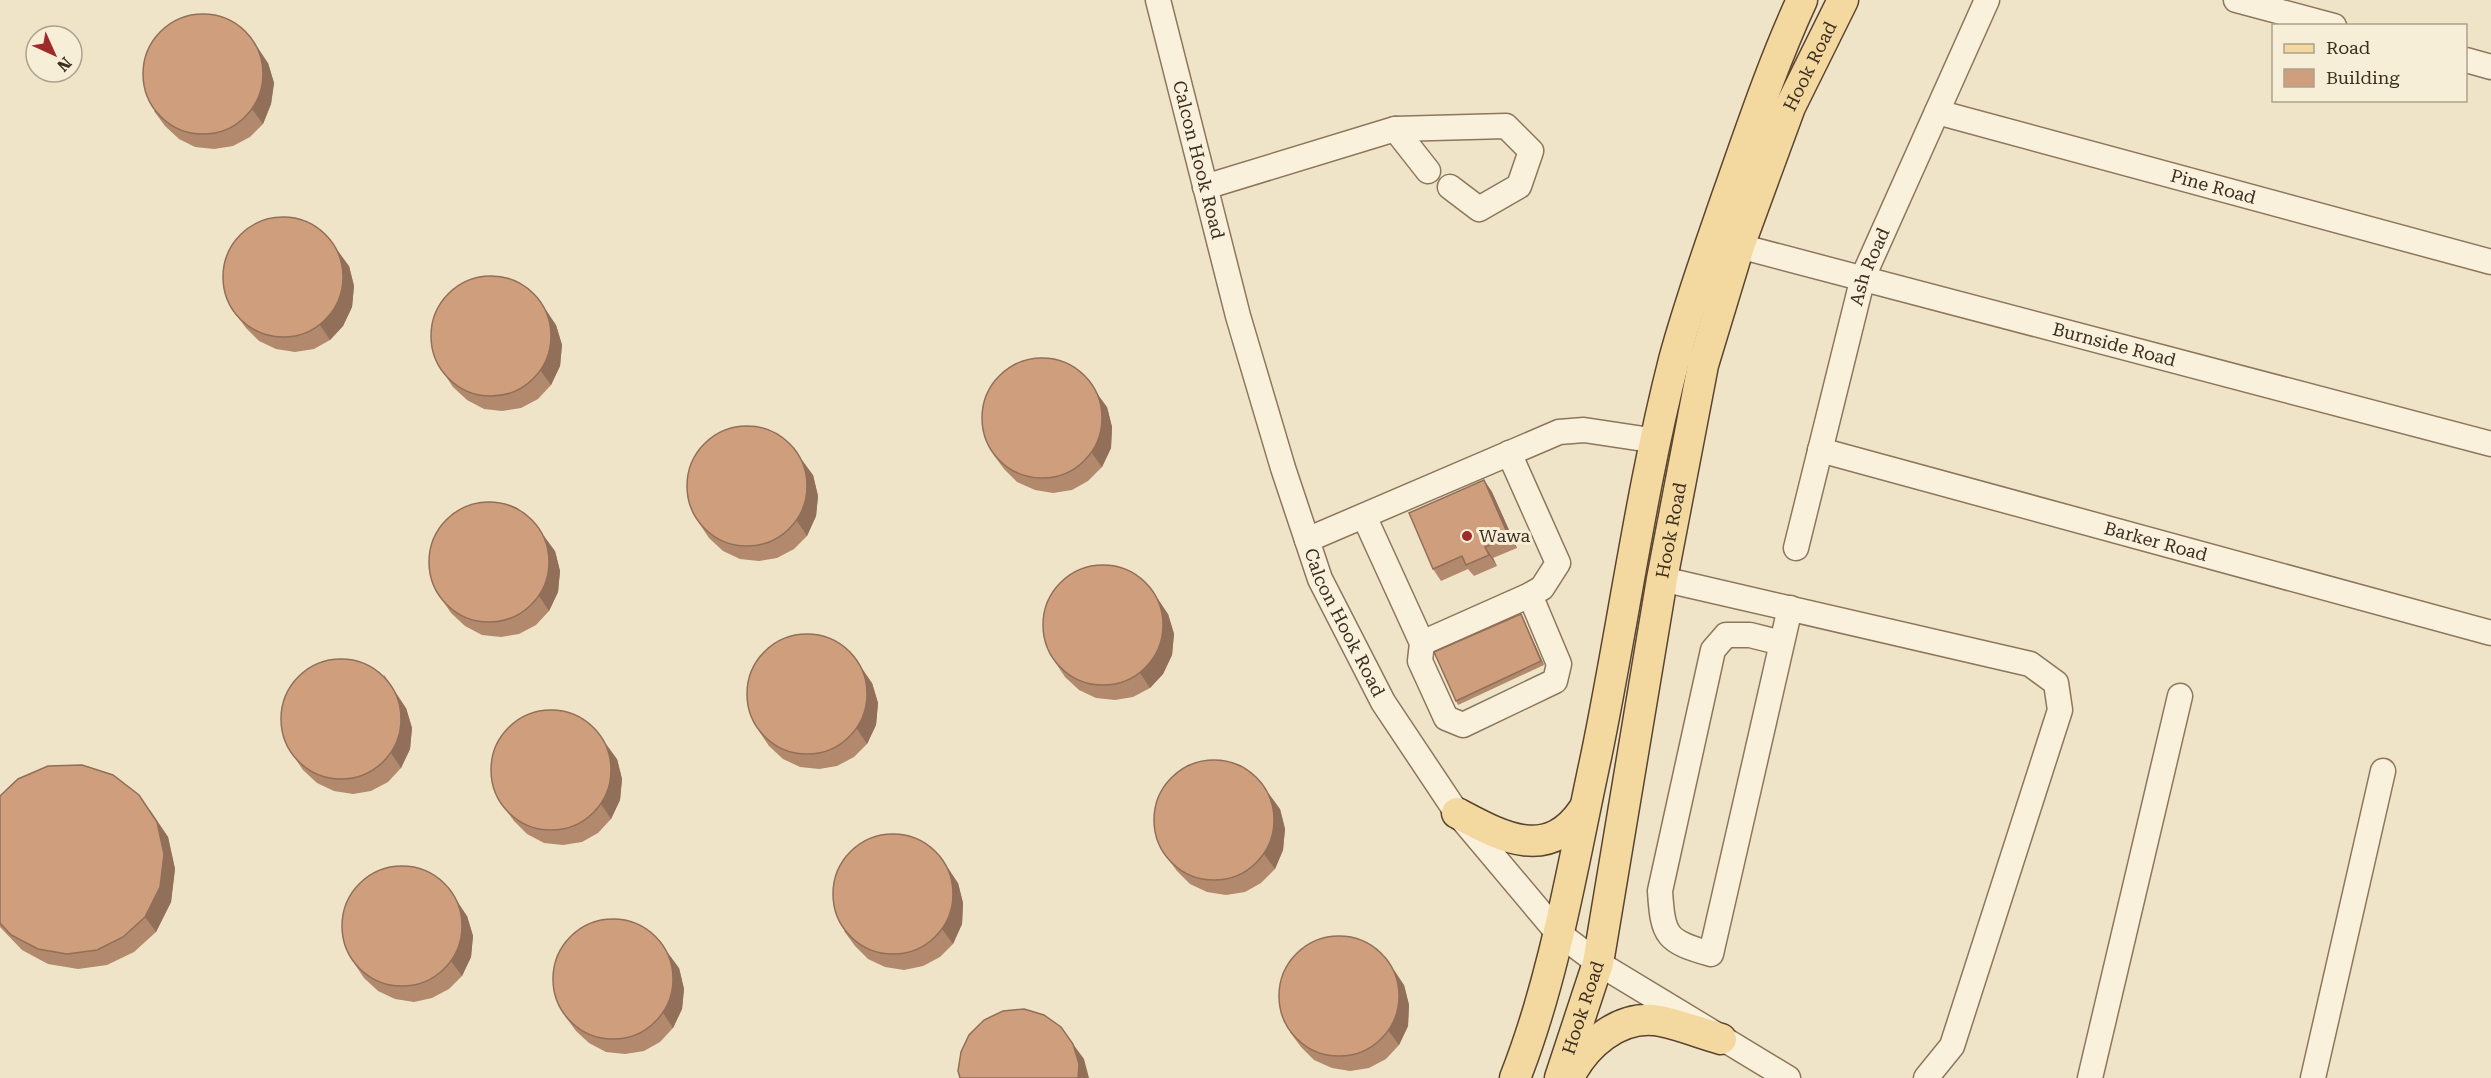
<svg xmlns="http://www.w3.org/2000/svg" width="2491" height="1078" font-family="'Roboto Serif',serif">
	<rect width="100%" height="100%" fill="#f0e4c8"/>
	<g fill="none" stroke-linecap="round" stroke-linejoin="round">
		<g stroke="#8d765c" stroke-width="27">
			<g id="minor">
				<path id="s1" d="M1158,0L1238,316L1283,468L1320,579L1383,702L1457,813L1557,932L1598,963L1788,1078"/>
				<path d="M2236,0L2334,26"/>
				<path d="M2466,60L2491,67"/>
				<path id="s2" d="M1937,112L2491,262"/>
				<path d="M1395,129L1428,171"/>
				<path d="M1205,187L1395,129L1506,126L1531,151L1519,186L1479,209L1450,187"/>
				<path id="s3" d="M1739,246L2491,444"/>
				<path id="s4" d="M1820,450L2491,633"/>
				<path d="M1364,516L1422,643L1420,661L1446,718L1463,725L1555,681L1559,664L1530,595L1542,588L1558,563L1509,453"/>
				<path d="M1307,540L1559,432L1584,430L1657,441"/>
				<path id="s5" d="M1796,548L1863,277L1987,0"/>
				<path d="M1662,579L2030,664L2056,683L2060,710L1952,1046L1926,1078"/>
				<path d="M1422,643L1530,595"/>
				<path d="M1782,643L1750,635H1726L1713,650L1660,891C1663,937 1666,941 1711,954L1782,643L1790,608"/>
				<path d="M2090,1078L2180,696"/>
				<path d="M2313,1078L2383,771"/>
			</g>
		</g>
		<g stroke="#5b4430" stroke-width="33">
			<g id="major">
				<path d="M1457,813C1502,837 1548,863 1584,809"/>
				<path d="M1570,1075C1586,1045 1617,1017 1654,1020C1676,1023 1699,1033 1721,1039"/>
				<path d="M1515,1078C1555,977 1573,863 1596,757C1623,626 1641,489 1674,360C1689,304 1709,249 1728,194C1751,129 1773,63 1802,0"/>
				<path id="s6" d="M1560,1078L1598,963L1662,579L1703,365L1739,246L1790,107L1843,0"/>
			</g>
		</g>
		<use href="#minor" stroke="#faf1dc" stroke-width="24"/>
		<use href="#major" stroke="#f3d9a0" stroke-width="30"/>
	</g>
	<g fill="#b2896c">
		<path d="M268,63L274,83L271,104L263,124L250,137L233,146L214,149L195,147L179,139L165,126L154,111Z"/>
		<path d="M349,266L354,286L352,307L343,326L330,340L314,349L295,352L276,349L259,341L246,328L235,313Z"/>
		<path d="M556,325L562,345L560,366L551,385L538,399L521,408L502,411L484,409L467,400L453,387L443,372Z"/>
		<path d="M1107,407L1112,427L1111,448L1102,467L1088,481L1072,490L1053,493L1035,490L1017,482L1004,469L993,454Z"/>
		<path d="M813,475L818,496L816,516L807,536L794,549L777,558L759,561L740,559L723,551L709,538L699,523Z"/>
		<path d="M1484,480L1492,492L1517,548L1493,558L1497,566L1474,576L1468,569L1441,581L1433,569Z"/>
		<path d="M555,551L560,571L558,592L549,611L536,625L519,634L501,637L482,635L465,626L451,613L441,598Z"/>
		<path d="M1168,614L1174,634L1172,655L1163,674L1150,688L1133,697L1115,700L1096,698L1079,690L1065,677L1055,662Z"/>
		<path d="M1523,618L1544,665L1458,705L1456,701Z"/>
		<path d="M872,683L878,703L876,725L867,744L854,757L837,766L819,769L800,767L783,759L769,746L759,731Z"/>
		<path d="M406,708L412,728L410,749L401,768L388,782L371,791L353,794L334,791L317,783L303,770L293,755Z"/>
		<path d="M617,759L622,779L620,800L611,819L598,833L582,842L563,845L544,843L527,834L514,821L503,806Z"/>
		<path d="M0,796L150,810L168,837L175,869L171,902L156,932L134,952L107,965L78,969L48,964L22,950L0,927Z"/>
		<path d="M1280,809L1285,829L1283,850L1275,869L1261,883L1245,892L1226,895L1207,892L1190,884L1177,871L1166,856Z"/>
		<path d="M958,883L963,903L962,924L953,944L940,957L923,966L904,970L885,967L868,959L855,946L844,931Z"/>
		<path d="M467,916L473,936L471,957L462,976L449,989L432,998L414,1002L395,999L378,991L364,978L354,963Z"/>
		<path d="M679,968L684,989L682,1009L673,1028L660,1042L644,1051L625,1054L606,1052L589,1043L576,1031L565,1016Z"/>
		<path d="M1404,985L1409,1005L1408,1026L1399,1045L1386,1059L1369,1068L1350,1071L1332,1068L1314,1060L1301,1047L1290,1032Z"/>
	</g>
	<g fill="#916f58">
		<path d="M258,48L268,63L274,83L271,104L263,124L252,109Z"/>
		<path d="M338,251L349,266L354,286L352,307L343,326L330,340L320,325Z"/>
		<path d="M546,310L556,325L562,345L560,366L551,385L540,370Z"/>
		<path d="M1096,392L1107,407L1112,427L1111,448L1102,467L1091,452Z"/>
		<path d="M802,460L813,475L818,496L816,516L807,536L797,521Z"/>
		<path d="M1484,480L1492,492L1517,548L1509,537Z"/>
		<path d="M544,536L555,551L560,571L558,592L549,611L539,596Z"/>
		<path d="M1485,547L1493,558L1497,566L1489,555Z"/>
		<path d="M1158,599L1168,614L1174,634L1172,655L1163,674L1150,688L1140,673Z"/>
		<path d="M1521,614L1523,618L1544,665L1541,661Z"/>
		<path d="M850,651L872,683L878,703L876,725L867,744L857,729Z"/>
		<path d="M384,675L406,708L412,728L410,749L401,768L391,753Z"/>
		<path d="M606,744L617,759L622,779L620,800L611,819L601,804Z"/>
		<path d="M1269,794L1280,809L1285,829L1283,850L1275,869L1264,854Z"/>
		<path d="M139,795L168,837L175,869L171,902L156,932L145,917Z"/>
		<path d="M948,868L958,883L963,903L962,924L953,944L942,929Z"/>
		<path d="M457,901L467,916L473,936L471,957L462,976L451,961Z"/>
		<path d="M668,953L679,968L684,989L682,1009L673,1028L663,1013Z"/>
		<path d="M1394,970L1404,985L1409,1005L1408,1026L1399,1045L1388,1030Z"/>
		<path d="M1073,1044L1084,1059L1089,1078H1078Z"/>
	</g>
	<g fill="#cf9f7d" stroke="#916f58" stroke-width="1.5">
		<circle cx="203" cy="74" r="60"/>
		<circle cx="283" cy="277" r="60"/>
		<circle cx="491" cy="336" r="60"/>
		<circle cx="1042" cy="418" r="60"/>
		<circle cx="747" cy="486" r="60"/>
		<path d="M1484,480L1509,537L1485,547L1489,555L1466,565L1462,556L1433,569L1409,513Z"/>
		<circle cx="489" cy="562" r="60"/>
		<circle cx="1103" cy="625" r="60"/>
		<path d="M1521,614L1541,661L1456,701L1434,652Z"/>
		<circle cx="807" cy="694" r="60"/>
		<circle cx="341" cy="719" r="60"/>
		<circle cx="551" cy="770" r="60"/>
		<circle cx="1214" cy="820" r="60"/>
		<path d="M82,765L113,775L139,795L157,822L164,854L160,887L145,917L123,937L97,950L67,954L38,949L11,935L0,923V796L18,779L48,766Z"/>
		<circle cx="893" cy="894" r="60"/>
		<circle cx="402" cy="926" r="60"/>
		<circle cx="613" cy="979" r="60"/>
		<circle cx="1339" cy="996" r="60"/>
		<path d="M1024,1009L1044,1015L1061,1027L1073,1044L1079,1064L1078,1078H960L958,1071L961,1052L969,1035L984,1020L1003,1011Z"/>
	</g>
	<circle fill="#9e2a2b" stroke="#f7eed8" stroke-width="2" cx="1467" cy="536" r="6"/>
	<g text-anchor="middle" stroke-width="6" stroke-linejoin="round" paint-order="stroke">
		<g font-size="18" fill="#3d2e20" stroke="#f7eed8">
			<text dy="6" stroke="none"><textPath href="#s6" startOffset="1046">Hook Road</textPath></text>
			<text dy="6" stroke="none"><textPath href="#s1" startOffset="165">Calcon Hook Road</textPath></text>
			<text dy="6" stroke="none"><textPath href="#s2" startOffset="286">Pine Road</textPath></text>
			<text dy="6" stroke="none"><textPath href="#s5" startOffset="291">Ash Road</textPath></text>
			<text dy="6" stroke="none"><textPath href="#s3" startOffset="388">Burnside Road</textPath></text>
			<text dy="6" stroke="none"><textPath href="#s6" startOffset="560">Hook Road</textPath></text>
			<text dy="6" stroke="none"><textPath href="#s4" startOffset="348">Barker Road</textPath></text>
			<text dy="6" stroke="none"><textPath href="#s1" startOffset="651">Calcon Hook Road</textPath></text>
			<text dy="6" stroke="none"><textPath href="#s6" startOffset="74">Hook Road</textPath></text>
		</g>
		<g font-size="18" fill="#3d2e20" stroke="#f7eed8" text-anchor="start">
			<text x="1479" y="542">Wawa</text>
		</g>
	</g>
	<rect x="2272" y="24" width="195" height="78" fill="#f7eed8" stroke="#ada18e" stroke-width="1.5"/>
	<rect x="2284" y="44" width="30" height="9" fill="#f3d9a0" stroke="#ada18e" stroke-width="1.5"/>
	<text x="2326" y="54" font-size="18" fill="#3d2e20">Road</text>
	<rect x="2284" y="69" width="30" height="18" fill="#cf9f7d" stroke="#ada18e" stroke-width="1.5"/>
	<text x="2326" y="84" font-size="18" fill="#3d2e20">Building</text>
	<g transform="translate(54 54) rotate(135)"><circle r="28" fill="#f7eed8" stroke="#ada18e" stroke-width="1.5"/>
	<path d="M0-4.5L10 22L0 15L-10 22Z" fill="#9e2a2b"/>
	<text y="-9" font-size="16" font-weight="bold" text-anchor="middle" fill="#3d2e20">N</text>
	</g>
</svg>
